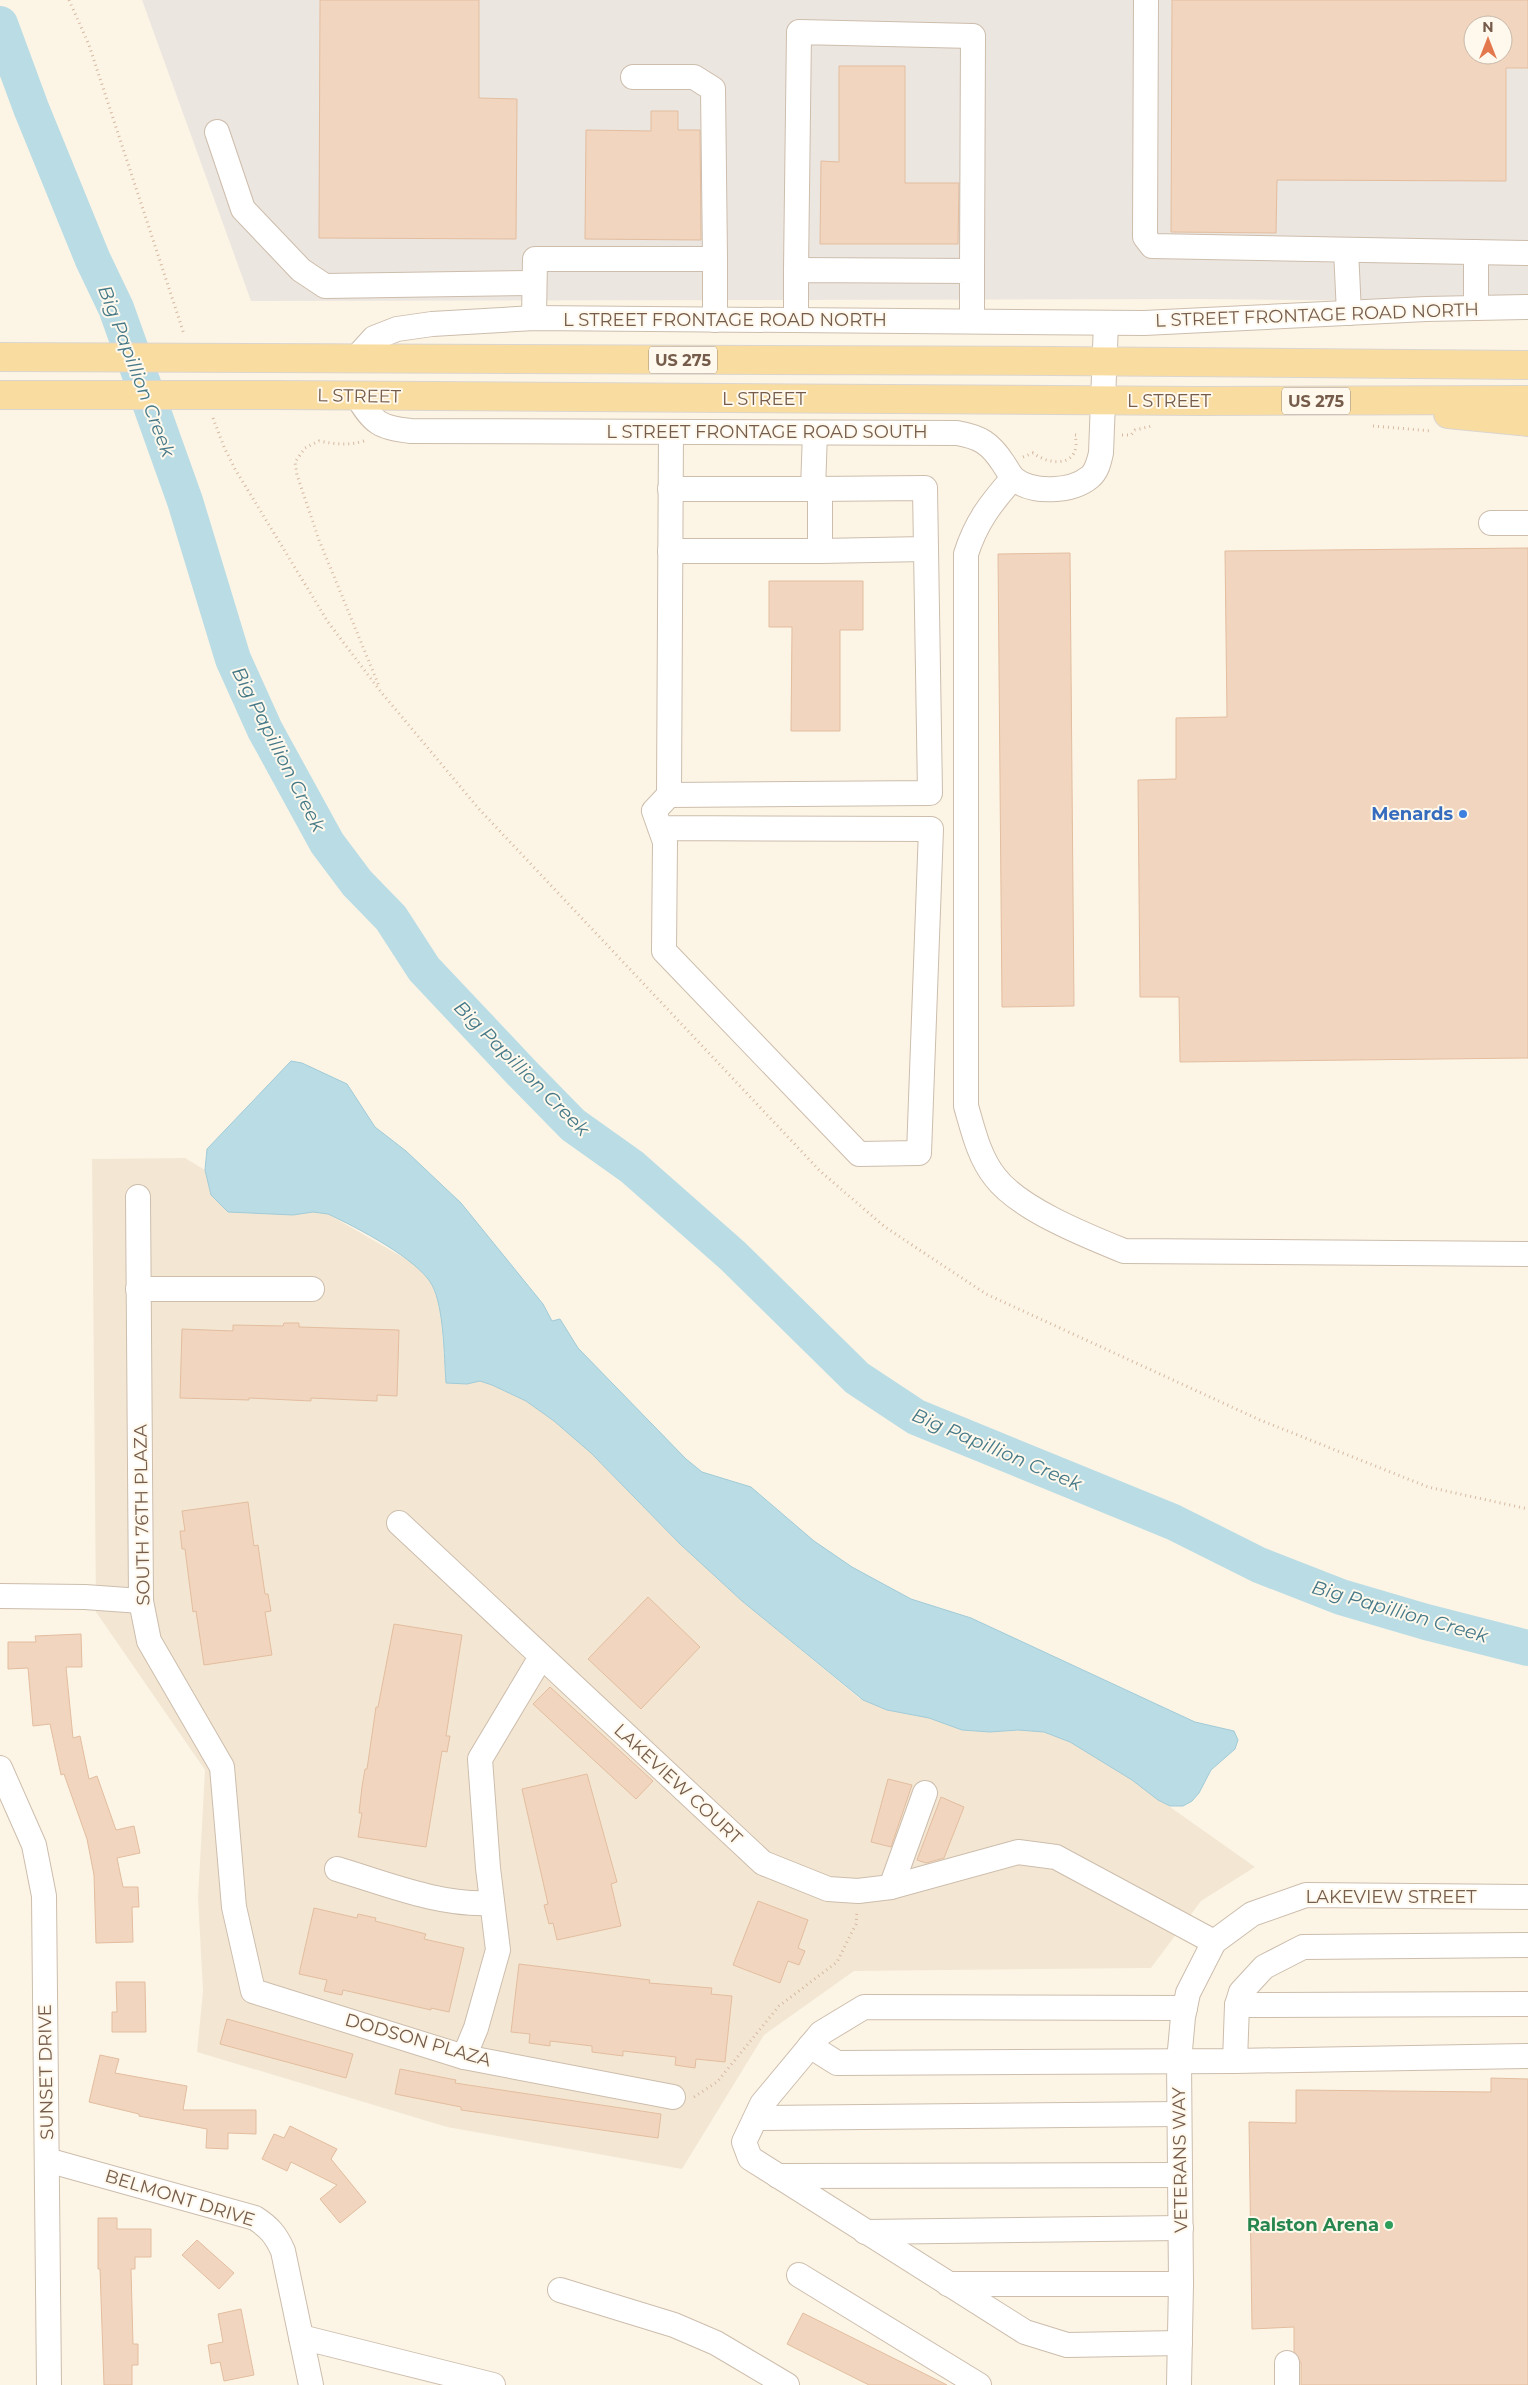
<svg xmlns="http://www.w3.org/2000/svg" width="1528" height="2385" font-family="Montserrat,sans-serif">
	<rect width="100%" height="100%" fill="#fcf5e6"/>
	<path fill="#f3e7d4" d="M185,1158L205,1170L211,1195L293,1215L313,1212L328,1214L418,1266L432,1285L440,1307L446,1383L467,1384L480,1381L492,1385L526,1401L554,1421L591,1453L680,1544L742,1601L859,1698L887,1710L929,1718L962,1730L990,1732L1018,1730L1044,1732L1070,1742L1132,1780L1255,1867L1201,1901L1151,1968L854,1971L764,2035L682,2169L447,2127L197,2052L203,1991L198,1898L205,1770L96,1612L92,1159Z"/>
	<path fill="#ece6e0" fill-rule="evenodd" d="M142,0H1528V302L1197,299L251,301ZM1473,25H1503V55H1473Z"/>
	<path fill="#badce5" stroke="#a1cbd7" d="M291,1061L302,1063L347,1084L375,1127L406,1151L461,1203L543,1304L552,1321L560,1319L578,1348L686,1459L702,1472L751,1487L814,1541L852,1567L911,1599L971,1618L1195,1722L1234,1731L1238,1740L1235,1749L1211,1770L1199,1793L1192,1801L1183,1806H1170L1158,1800L1132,1780L1070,1742L1044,1732L1018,1730L990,1732L962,1730L929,1718L887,1710L863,1700L742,1601L680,1544L591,1453L554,1421L526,1401L492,1385L480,1381L467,1384L446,1383C444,1356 444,1307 432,1285C418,1259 356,1227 328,1214L313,1212L293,1215L228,1212L211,1195L205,1170L207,1149Z"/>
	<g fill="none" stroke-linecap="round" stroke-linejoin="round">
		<path stroke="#badce5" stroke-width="36" d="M0,24L31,108L93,260L116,308L185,501L233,659L265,730L327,843L357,883L391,918L424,969L524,1075L573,1125L632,1167L733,1256L857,1378L916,1417L1173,1522L1259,1565L1341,1597L1426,1622L1528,1648"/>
	</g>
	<g fill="#f1d5be" stroke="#e3bd9f" fill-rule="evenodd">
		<path d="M320,0H479V98L517,99L516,239L319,238Z"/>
		<path d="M1172,0H1528V68H1506V181L1277,180L1276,233L1171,232ZM1473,25H1503V55H1473Z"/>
		<path d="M839,66H905V183H959L958,244H820L821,161L839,162Z"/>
		<path d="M651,111H678V130H700L701,240L585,239L586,130L651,131Z"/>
		<path d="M1528,548V1058L1180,1062L1179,997H1140L1138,780L1176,779V718L1227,717L1225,551Z"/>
		<path d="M1070,553L1074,1006L1002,1007L998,554Z"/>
		<path d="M769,581H863V630H840V731H791L792,627H769Z"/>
		<path d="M284,1323H299V1327L399,1330L397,1396L377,1395V1401L311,1398V1401L249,1398V1400L180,1398L182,1329L233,1331V1325L283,1326Z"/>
		<path d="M248,1502L254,1546L258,1545L265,1594H268L271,1611L265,1612L272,1655L204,1665L196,1611L193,1612L185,1549H182L180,1531H185L182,1511Z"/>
		<path d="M648,1597L700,1647L641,1709L588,1659Z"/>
		<path d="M394,1624L462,1635L446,1736H450L447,1752L442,1751L426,1847L358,1837L362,1813H359L362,1787L365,1769H367L376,1707H378Z"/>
		<path d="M81,1634L82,1667H66L73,1738L80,1736L89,1779L97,1776L116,1830L134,1826L140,1853L117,1858L123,1887H138L139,1907H132L133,1942L96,1943L94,1875L87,1839L64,1774L61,1775L50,1724L33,1726L28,1668L8,1669V1642H36L35,1636Z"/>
		<path d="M550,1687L653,1781L636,1799L533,1704Z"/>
		<path d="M587,1774L617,1882L611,1884L621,1926L557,1940L553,1923L549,1924L544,1905L548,1904L522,1789Z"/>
		<path d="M888,1779L912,1785L891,1847L871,1842Z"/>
		<path d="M941,1797L964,1807L944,1858L926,1863L917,1860Z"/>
		<path d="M758,1901L808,1920L798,1948L805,1951L799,1965L788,1961L780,1983L733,1965Z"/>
		<path d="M314,1908L357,1918L358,1914L376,1918L375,1921L426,1934L424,1939L464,1948L449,2012L431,2008V2010L343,1990L342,1995L324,1991L327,1980L299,1974Z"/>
		<path d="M519,1964L650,1980L649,1983L712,1988L711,1994L732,1996L725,2062L696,2059L695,2068L675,2065L676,2057L623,2051V2056L592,2052V2046L550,2041V2046L529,2043L530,2034L511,2032Z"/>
		<path d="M116,1982H145L146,2032H112V2012H117Z"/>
		<path d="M227,2019L353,2054L346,2078L220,2044Z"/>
		<path d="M100,2055L119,2059L115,2073L187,2086L183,2110H256V2134L228,2133V2149L206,2148L207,2129L139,2116V2114L89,2102Z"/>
		<path d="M400,2069L456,2080L455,2083L661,2114L658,2138L461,2110V2107L395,2094Z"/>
		<path d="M1491,2078L1528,2079V2385H1301V2363L1294,2352V2327L1252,2329L1249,2122L1296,2123V2090L1491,2092Z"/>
		<path d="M290,2126L337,2149L331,2159L366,2202L340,2223L320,2199L337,2185L291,2162L287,2171L262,2159L274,2134L284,2138Z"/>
		<path d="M98,2218H117V2229H151V2257H135V2269H131L133,2344H138V2365H132V2385H104L100,2269H98Z"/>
		<path d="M197,2240L234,2273L219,2289L182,2255Z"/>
		<path d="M241,2309L254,2375L224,2381L220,2362L211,2364L208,2345L223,2342L218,2314Z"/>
		<path d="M803,2313L947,2385H869L787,2344Z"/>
	</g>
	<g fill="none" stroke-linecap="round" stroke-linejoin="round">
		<g stroke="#cdbdac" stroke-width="26">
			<g id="minor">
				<path d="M1146,0L1145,237L1152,246L1528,253"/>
				<path d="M633,77H694L713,89L715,259"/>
				<path d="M217,132L243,209L301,270L325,286L534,283"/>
				<path d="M1346,250L1349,313"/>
				<path d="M1476,252V308"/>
				<path d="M796,270L799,32L973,36L972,271"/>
				<path d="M534,318L535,259H715V320"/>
				<path d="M796,320V270L972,271V321"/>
				<path d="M355,359L374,338L397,329L432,324L534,318L1144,323L1426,309L1528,307"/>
				<path d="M357,396C373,423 380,428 411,431L957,433C980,437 990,443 1003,463C1006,467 1010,475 1014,479C1033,494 1072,492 1090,477C1097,471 1099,462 1101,453L1106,323"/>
				<path d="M671,432L669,795L930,793L925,488L813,489L815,433"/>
				<path d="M1013,478C991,503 976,522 966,554V1106C973,1130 979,1157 995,1177C1019,1209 1087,1236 1124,1251L1528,1254"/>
				<path d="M670,489H813"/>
				<path d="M820,489V551L926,549"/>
				<path d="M1491,523H1528"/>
				<path d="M670,551H820"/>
				<path d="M660,828L931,829L919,1153L859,1154L664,951L665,842L654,811L669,795"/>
				<path d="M138,1197L141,1601L149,1641L222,1767L234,1907L253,1991L464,2057L673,2097"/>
				<path d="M138,1289H312"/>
				<path d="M399,1523L763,1863L828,1889L858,1891L891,1887L1018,1852L1056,1857L1214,1942"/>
				<path d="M0,1596L85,1597L141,1601"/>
				<path d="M0,1768L34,1845L44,1896L49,2385"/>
				<path d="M337,1869C387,1884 440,1906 492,1903"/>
				<path d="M891,1887L925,1793"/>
				<path d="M1237,2005L1528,2004"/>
				<path d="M810,2046L837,2063L1235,2061L1237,2005L1241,1992L1264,1967L1303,1947L1528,1945"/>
				<path d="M464,2057L476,2028L498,1950L488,1868L480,1759L541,1657"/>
				<path d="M1235,2061L1528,2056"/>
				<path d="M756,2118L1179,2114"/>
				<path d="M47,2160L255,2218C269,2227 276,2235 283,2251L311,2385"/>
				<path d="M778,2176L1180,2175"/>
				<path d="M865,2232L1181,2228"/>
				<path d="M799,2275L979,2385"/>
				<path d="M948,2284H1181"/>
				<path d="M560,2290L674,2325L716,2343L787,2385"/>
				<path d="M301,2337L493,2385"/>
				<path d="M1180,2343L1067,2345L1025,2332L750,2158L744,2142L762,2104L821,2033L864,2007L1185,2008"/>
				<path d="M1287,2363V2385"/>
				<path d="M1179,2385L1181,2284L1179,2061L1183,2017L1188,1993L1214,1942L1252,1914L1306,1895L1528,1897"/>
			</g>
		</g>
		<g stroke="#dbd5d0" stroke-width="30">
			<g id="major">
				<path d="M261,358L1053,361L1528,365"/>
				<path d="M276,395L1202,401L1528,400"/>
				<path d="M1448,414L1528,422"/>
			</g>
		</g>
		<g stroke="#d6b9a1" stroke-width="3" stroke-dasharray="1 4" stroke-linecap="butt">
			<path d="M69,0L89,45L184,334"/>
			<path d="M213,418L224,447L235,469L328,622L381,692L479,809L820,1171L885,1227L986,1294L1260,1420L1428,1487L1528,1509"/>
			<path d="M1373,426L1432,431"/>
			<path d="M1122,435H1131L1135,430L1152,426"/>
			<path d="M364,441C348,446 335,444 319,441L305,448L295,462L297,475L319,540L379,686"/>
			<path d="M1023,457L1033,453C1052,467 1082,466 1075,435H1080"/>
			<path d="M694,2097L717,2082L779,2006L837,1962L856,1924L857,1911"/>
		</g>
		<use href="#minor" stroke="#fff" stroke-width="24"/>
		<use href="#major" stroke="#f9dda0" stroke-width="28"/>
		<g stroke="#dbd5d0" stroke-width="30" stroke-linecap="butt">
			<g id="major-bridge">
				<path d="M0,357L261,358"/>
				<path d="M0,395H276"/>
			</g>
		</g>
		<use href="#major-bridge" stroke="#f9dda0" stroke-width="28"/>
	</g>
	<circle fill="#3f7fe0" stroke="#fff8ec" stroke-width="2" cx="1463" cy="814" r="5"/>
	<circle fill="#2e9e5b" stroke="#fff8ec" stroke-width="2" cx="1389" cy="2225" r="5"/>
	<g text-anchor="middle" stroke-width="4" stroke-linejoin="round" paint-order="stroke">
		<g fill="#fff8ec" stroke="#9e8b7b" stroke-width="1">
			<rect x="649" y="346.5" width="68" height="27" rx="4"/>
			<rect x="1282" y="387.5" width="68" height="27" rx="4"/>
		</g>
		<g font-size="16" font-weight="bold" fill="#755c4b">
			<text x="683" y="366">US 275</text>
			<text x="1316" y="407">US 275</text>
		</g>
		<g font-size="18" fill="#755c4b" stroke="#fff8ec">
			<text transform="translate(1317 315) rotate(-2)" y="6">L STREET FRONTAGE ROAD NORTH</text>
			<text x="725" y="326">L STREET FRONTAGE ROAD NORTH</text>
			<text transform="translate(359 396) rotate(1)" y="6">L STREET</text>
			<text x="764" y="405">L STREET</text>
			<text x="1169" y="407">L STREET</text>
			<text x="767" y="438">L STREET FRONTAGE ROAD SOUTH</text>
			<text transform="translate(142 1515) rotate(-91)" y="6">SOUTH 76TH PLAZA</text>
			<text transform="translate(678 1784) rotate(43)" y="6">LAKEVIEW COURT</text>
			<text x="1391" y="1903">LAKEVIEW STREET</text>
			<text transform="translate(418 2040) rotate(16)" y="6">DODSON PLAZA</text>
			<text transform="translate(46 2072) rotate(-91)" y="6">SUNSET DRIVE</text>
			<text transform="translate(1180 2160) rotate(-91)" y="6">VETERANS WAY</text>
			<text transform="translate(180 2198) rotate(17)" y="6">BELMONT DRIVE</text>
		</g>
		<g font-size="18" font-weight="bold" fill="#366cbe" stroke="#fff8ec" text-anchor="end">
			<text x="1453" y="820">Menards</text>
		</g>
		<g font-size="18" font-weight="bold" fill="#27864d" stroke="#fff8ec" text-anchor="end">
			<text x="1379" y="2231">Ralston Arena</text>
		</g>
		<g font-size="19" font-style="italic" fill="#457988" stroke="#fff8ec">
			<text transform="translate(137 371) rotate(69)" y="7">Big Papillion Creek</text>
			<text transform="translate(279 749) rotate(63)" y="7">Big Papillion Creek</text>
			<text transform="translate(522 1068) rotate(45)" y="7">Big Papillion Creek</text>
			<text transform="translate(997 1449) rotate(23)" y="7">Big Papillion Creek</text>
			<text transform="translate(1400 1611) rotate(16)" y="7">Big Papillion Creek</text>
		</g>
	</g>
	<g transform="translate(1488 40)"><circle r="24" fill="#fff8ec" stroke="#c8baac"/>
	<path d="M0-4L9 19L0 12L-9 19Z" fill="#e3784d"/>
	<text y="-8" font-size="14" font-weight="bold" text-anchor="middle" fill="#755c4b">N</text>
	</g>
</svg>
